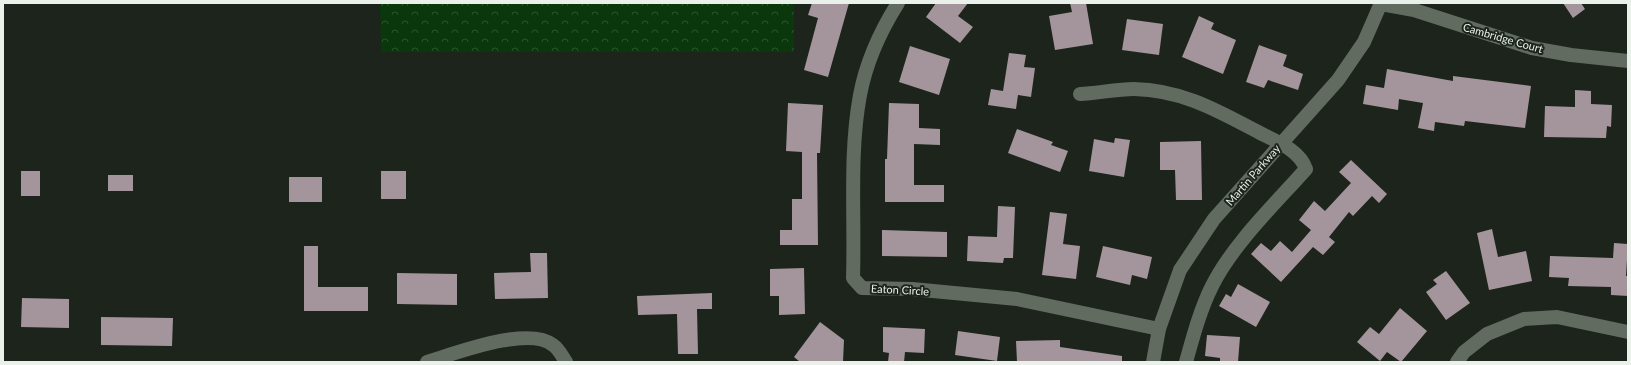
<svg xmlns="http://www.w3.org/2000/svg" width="1631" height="365" font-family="Lato,sans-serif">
	<defs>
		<pattern id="forest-crowns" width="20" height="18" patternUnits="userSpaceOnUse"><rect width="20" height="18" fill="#0a370c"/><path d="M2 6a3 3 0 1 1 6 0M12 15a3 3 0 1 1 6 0" fill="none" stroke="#2e5430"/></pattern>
	</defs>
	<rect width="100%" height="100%" fill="#1c241b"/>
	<path fill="url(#forest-crowns)" d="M380,3H794V52H381Z"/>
	<g fill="#a4959d">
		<path d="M812,3H849L828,77L804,70L818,18L808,15Z"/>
		<path d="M936,3H968L958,16L973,27L960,43L926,17Z"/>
		<path d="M1070,3H1086L1093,44L1055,50L1049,16L1072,12Z"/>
		<path d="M1563,3H1581L1585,9L1573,18Z"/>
		<path d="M1199,16L1214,23L1211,29L1236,40L1223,74L1182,57Z"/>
		<path d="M1127,19L1163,24L1159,55L1122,50Z"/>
		<path d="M1259,45L1287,55L1283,66L1303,74L1298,90L1268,80L1264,88L1246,82Z"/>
		<path d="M910,46L950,59L939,95L899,82Z"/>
		<path d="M1009,53L1026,55L1024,67L1035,68L1031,97L1018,95L1016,109L988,105L991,89L1003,91Z"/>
		<path d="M1387,69L1453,81V76L1531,86L1525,128L1465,121L1464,126L1435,122L1434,131L1418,128L1423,103L1399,99L1398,110L1363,104L1366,85L1384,88Z"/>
		<path d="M1575,90L1591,91V104L1612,105L1611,127L1607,126L1606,138L1544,137L1545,106L1575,107Z"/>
		<path d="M788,103L823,105L820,153H817L818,245H780V230H792V199H802V152L786,151Z"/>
		<path d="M889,103L919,104V128L940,129V145L914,144V185H944V202H885V159H887Z"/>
		<path d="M1017,129L1053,142L1051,145L1068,151L1060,172L1008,153Z"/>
		<path d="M1115,138L1130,140L1124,177L1089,171L1094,139L1114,143Z"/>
		<path d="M1201,141L1202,200H1176L1175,170H1160V142Z"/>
		<path d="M1351,160L1387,194L1379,203L1372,196L1353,216L1349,212L1329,237L1335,242L1323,255L1313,247L1281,282L1251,254L1261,243L1271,251L1280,241L1292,252L1311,230L1299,220L1314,201L1325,211L1351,183L1339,172Z"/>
		<rect x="21" y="171" width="19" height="25"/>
		<rect x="381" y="171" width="25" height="28"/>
		<rect x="108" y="175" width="25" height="16"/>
		<rect x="289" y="177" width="33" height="25"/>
		<path d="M998,206L1015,207L1013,258H1004L1003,263L967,261L968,236L997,237Z"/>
		<path d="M1050,212L1067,214L1063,244L1080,246L1076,279L1042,275Z"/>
		<path d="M1492,229L1498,257L1526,251L1532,281L1489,290L1477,233Z"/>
		<path d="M882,230L947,232V257L882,256Z"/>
		<path d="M1614,243L1628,244L1626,276H1628V296L1611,295V287L1568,286L1569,278L1549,277L1550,256L1613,258Z"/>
		<path d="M304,246H318V287H368V311H304Z"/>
		<path d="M1103,246L1152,257L1147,279L1132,275L1130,285L1096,277Z"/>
		<path d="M530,253H547L548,298L495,299L494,273L531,272Z"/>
		<path d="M804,268L805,314L779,315V296H770V269Z"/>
		<path d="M1446,271L1470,303L1446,320L1426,292L1437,284L1433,280Z"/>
		<path d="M397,273L457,274V305L397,304Z"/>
		<path d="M1238,284L1270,302L1256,327L1219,306L1226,294L1231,297Z"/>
		<path d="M712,293V309H697L698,354H678L677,314L638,315L637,296Z"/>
		<path d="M22,298L69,299V328L21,327Z"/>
		<path d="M1400,308L1427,331L1401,362L1387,352L1380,361L1357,342L1370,327L1379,334Z"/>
		<path d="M101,317L173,318L172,346L101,345Z"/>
		<path d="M820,322L844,340L843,362H800L794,357Z"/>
		<path d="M883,327L925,329L924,353L905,352L904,362H888L889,353L883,352Z"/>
		<path d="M958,331L1000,337L997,361L955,355Z"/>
		<path d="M1207,335L1240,337L1238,362H1220V358L1205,356Z"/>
		<path d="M1060,340V347L1122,356V362H1017L1016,341Z"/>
	</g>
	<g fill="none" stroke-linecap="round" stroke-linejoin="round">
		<g stroke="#616b60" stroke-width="14">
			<path d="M898,3C881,30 866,63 860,95C849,154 855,218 853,278L862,288L912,289L1017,299L1159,329"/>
			<path d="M1381,4L1414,10L1532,48L1571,55L1628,61"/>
			<path d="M1080,94C1098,93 1117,89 1134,89C1184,90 1220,112 1262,134C1278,142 1300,151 1306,169C1275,204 1233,244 1212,286C1200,310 1193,337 1186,362"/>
			<path d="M427,362C454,354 528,325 553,345C559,349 562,356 566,362"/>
			<path d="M1153,362L1159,329L1180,270L1214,219L1338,80L1364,42L1381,3"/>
			<path d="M1457,362L1464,352L1487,334L1524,319L1557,317L1628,332"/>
		</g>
	</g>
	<g text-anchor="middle" stroke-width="4" stroke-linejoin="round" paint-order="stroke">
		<g font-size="11" fill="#eaf0ea" stroke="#1c241b">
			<text transform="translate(1503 38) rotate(16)" y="4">Cambridge Court</text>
			<text transform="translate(1253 175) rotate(-49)" y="4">Martin Parkway</text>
			<text transform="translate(900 290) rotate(3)" y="4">Eaton Circle</text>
		</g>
	</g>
	<rect width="1631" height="365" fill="none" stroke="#eaf0ea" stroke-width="8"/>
</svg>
